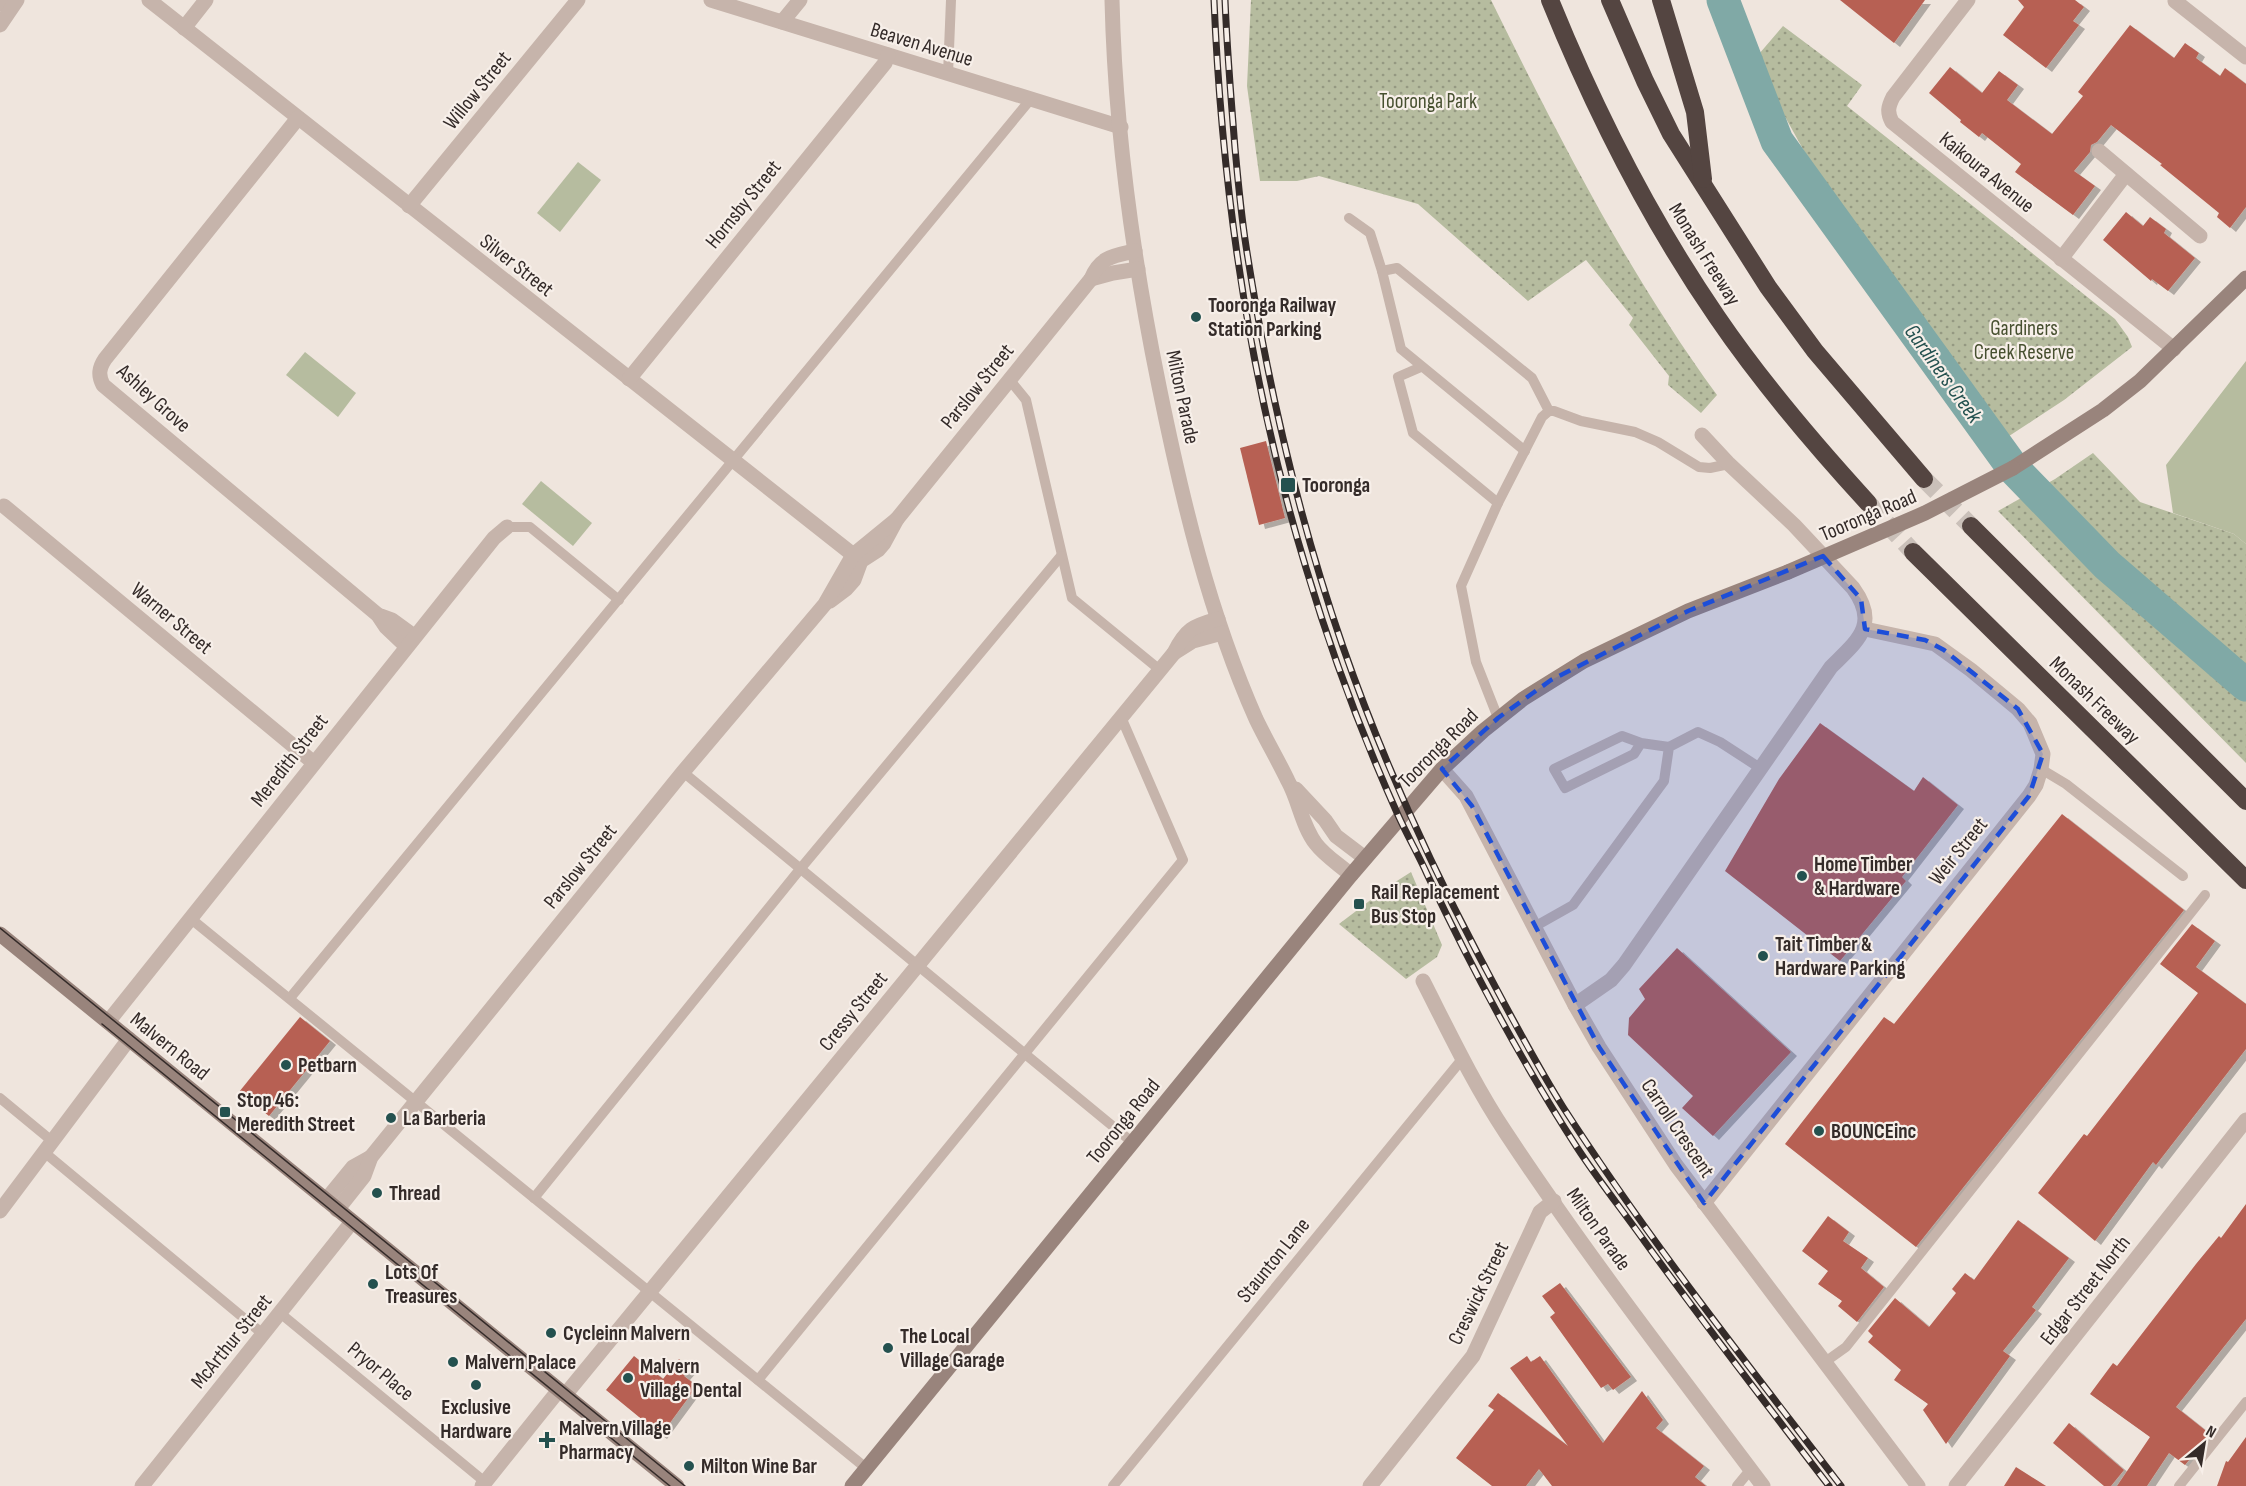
<svg xmlns="http://www.w3.org/2000/svg" width="2246" height="1486" font-family="'Sofia Sans Condensed',sans-serif">
	<defs>
		<pattern id="park-dots" width="8" height="8" patternUnits="userSpaceOnUse" patternTransform="scale(1.5)"><rect width="8" height="8" fill="#b6bc9f"/><path d="M2 2h.1M6 6h.1" fill="none" stroke="#959982" stroke-width="1.8" stroke-linecap="round"/></pattern>
		<filter id="shadow"><feDropShadow dx="6" dy="4" stdDeviation="0" flood-color="#0004"/></filter>
	</defs>
	<rect width="100%" height="100%" fill="#efe5dd"/>
	<g fill="#b6bc9f">
		<path d="M578,162L601,180L560,232L537,213Z"/>
		<path d="M305,352L356,393L338,417L286,375Z"/>
		<path d="M2246,361V544L2234,534L2173,513L2166,465Z"/>
		<path d="M541,481L592,523L573,546L522,504Z"/>
	</g>
	<g fill="url(#park-dots)">
		<path d="M1251,0H1491C1558,136 1627,272 1717,395L1701,413L1668,385L1669,376L1629,325L1633,318L1586,260L1528,301L1418,204L1319,176L1297,181H1260L1247,86Z"/>
		<path d="M1783,26L1862,85L1847,106L2115,319L2128,337L2132,347L2064,400L2006,438L1859,232L1804,151L1773,95L1759,54Z"/>
		<path d="M2093,453L2140,502L2234,534L2246,544V763L1998,511L2055,479Z"/>
		<path d="M1411,872L1442,945L1437,957L1406,979L1339,924L1389,886Z"/>
	</g>
	<g fill="none" stroke-linecap="round" stroke-linejoin="round">
		<path stroke="#80a9a6" stroke-width="33" d="M1723,0L1777,141L2013,468L2107,565L2246,685"/>
	</g>
	<g fill="#b76053" filter="url(#shadow)">
		<path d="M1840,0H1925L1894,43Z"/>
		<path d="M2018,0H2075L2084,7L2073,21L2079,25L2046,68L2003,35L2024,7Z"/>
		<path d="M2130,25L2174,58L2185,43L2199,53L2196,58L2220,76L2225,68L2246,84V207L2230,228L2217,217L2219,213L2160,165L2162,164L2111,125L2097,142L2091,145L2090,152L2074,171L2095,186L2073,215L2015,172L2021,164L1982,133L1979,137L1960,122L1961,120L1929,93L1950,67L1982,93L1999,71L2018,85L2007,100L2052,134L2083,96L2078,92Z"/>
		<path d="M2126,212L2143,226L2150,217L2166,229L2164,233L2195,258L2168,291L2152,279L2151,281L2103,240Z"/>
		<path d="M1266,441L1285,518L1259,525L1240,448Z"/>
		<path d="M1820,723L1914,791L1923,777L1958,805L1902,877L1906,881L1840,961L1725,871L1779,779Z"/>
		<path d="M2062,814L2184,910L1916,1247L1785,1144L1884,1017L1894,1024Z"/>
		<path d="M2192,924L2215,941L2196,967L2246,1004V1049L2156,1165L2153,1162L2095,1241L2038,1193L2084,1134L2087,1136L2198,993L2160,964Z"/>
		<path d="M1677,948L1791,1052L1713,1136L1682,1108L1693,1096L1628,1035L1629,1018L1645,999L1639,989Z"/>
		<path d="M300,1017L330,1041L269,1116L239,1092Z"/>
		<path d="M2246,1204V1319L2176,1407L2210,1434L2185,1465L2169,1453L2147,1486H2117L2150,1437L2090,1394L2113,1363L2117,1366L2196,1264L2219,1236L2221,1238Z"/>
		<path d="M1828,1216L1849,1232L1843,1241L1868,1258L1861,1268L1884,1287L1857,1322L1838,1306L1842,1301L1818,1284L1828,1271L1802,1251Z"/>
		<path d="M2018,1220L2069,1258L2032,1307L2036,1310L2003,1351L2010,1356L1946,1444L1923,1410L1928,1404L1894,1380L1901,1370L1868,1342L1873,1336L1868,1331L1895,1298L1929,1327L1956,1293L1952,1289L1965,1273L1974,1280Z"/>
		<path d="M1560,1283L1631,1377L1613,1390L1608,1384L1601,1388L1550,1317L1555,1313L1542,1296Z"/>
		<path d="M634,1356L663,1379L679,1359L691,1368L684,1376L697,1386L661,1435L606,1390Z"/>
		<path d="M1527,1356L1531,1362L1540,1356L1603,1443L1642,1391L1663,1420L1656,1428L1704,1466L1695,1477L1706,1486H1552L1539,1469L1526,1486H1492L1456,1458L1494,1410L1488,1406L1498,1393L1568,1446L1510,1368Z"/>
		<path d="M2069,1423L2124,1470L2111,1486H2104L2053,1443Z"/>
		<path d="M2246,1437V1486H2217L2226,1461L2228,1462Z"/>
		<path d="M2016,1467L2046,1486H2004Z"/>
	</g>
	<g fill="none" stroke-linecap="round" stroke-linejoin="round">
		<g stroke="#cac0b9" stroke-width="18" stroke-dasharray="18 9" stroke-linecap="butt">
			<path d="M1924,479L1971,526"/>
			<path d="M1868,503L1913,552"/>
		</g>
		<g stroke="#c6b4ab" stroke-width="10">
			<path d="M948,74L951,0"/>
			<path d="M1349,218L1370,233L1382,271"/>
			<path d="M1421,367L1398,377L1413,433L1498,503"/>
			<path d="M1009,379L1026,400L1072,598L1160,670"/>
			<path d="M1525,451L1401,349L1382,271L1397,268L1532,378L1549,411"/>
			<path d="M507,527H530L619,600"/>
			<path d="M1498,718L1476,662L1461,586L1498,503L1542,417L1549,411H1554L1581,421L1635,432L1658,442L1699,467L1710,468L1729,464"/>
			<path d="M1641,743L1634,754L1565,788L1554,769L1622,736L1641,743L1669,747"/>
			<path d="M2041,769L2066,784L2183,876"/>
			<path d="M683,772L1132,1142"/>
			<path d="M190,918L866,1468"/>
			<path d="M1534,927L1573,905L1664,781L1669,747L1698,732L1720,742L1760,768"/>
			<path d="M290,998L1030,100"/>
			<path d="M0,1098L52,1141"/>
			<path d="M44,1152L263,1334"/>
			<path d="M534,1198L801,868L1061,556"/>
			<path d="M280,1313L485,1482"/>
			<path d="M1825,1362L1846,1347L2205,895"/>
			<path d="M758,1380L1183,860L1121,717"/>
			<path d="M1113,1486L1463,1058"/>
			<path d="M1737,1486L1751,1469"/>
			<path d="M2179,1486L2246,1402"/>
		</g>
		<g stroke="#c6b4ab" stroke-width="15">
			<path d="M149,0L861,561"/>
			<path d="M711,0L1121,127"/>
			<path d="M1112,0C1115,129 1133,259 1159,386C1182,499 1209,613 1256,719C1266,740 1278,760 1288,781C1299,801 1302,826 1316,844C1325,856 1340,865 1351,875"/>
			<path d="M1968,0L1893,97C1888,107 1887,112 1892,122L2174,349"/>
			<path d="M2175,1L2246,57"/>
			<path d="M0,4L2,0"/>
			<path d="M782,22L800,0"/>
			<path d="M0,25L17,0"/>
			<path d="M184,28L206,0"/>
			<path d="M298,118L105,359C99,368 98,375 103,385L378,615L386,627L406,646"/>
			<path d="M2099,151L2200,236"/>
			<path d="M409,206L578,0"/>
			<path d="M2061,259L2126,174"/>
			<path d="M1091,279L1113,273L1138,269"/>
			<path d="M629,379L885,63L888,55"/>
			<path d="M4,506L314,763"/>
			<path d="M830,601L846,589L854,580L861,561L878,550L884,543L897,519L1091,279C1100,257 1113,256 1135,251"/>
			<path d="M381,616L392,620L414,636"/>
			<path d="M1174,653L1193,641L1222,633"/>
			<path d="M1442,769L1466,796L1575,1005L1599,1047L1676,1165L1918,1486"/>
			<path d="M1296,789L1325,820L1336,836L1365,858"/>
			<path d="M1423,981C1449,1032 1474,1085 1506,1133C1586,1254 1676,1370 1763,1486"/>
			<path d="M1575,1005L1611,980L1624,965L1831,667C1857,641 1880,625 1853,588L1794,525L1729,464L1702,435"/>
			<path d="M108,1022L494,538L507,527"/>
			<path d="M326,1200L353,1167L371,1157"/>
			<path d="M1704,1203L2029,796L2036,785L2041,769L2043,754L2030,723L2018,709L1971,670L1935,644L1865,629"/>
			<path d="M337,1210L364,1176L371,1157L683,772L825,604L853,555L897,519"/>
			<path d="M0,1211L129,1039"/>
			<path d="M565,1395L1174,653C1186,629 1193,626 1218,619"/>
			<path d="M142,1486L352,1222"/>
			<path d="M482,1486L559,1390"/>
			<path d="M1370,1486L1473,1356L1534,1225L1540,1212L1554,1201"/>
			<path d="M1956,1486L2246,1120"/>
		</g>
		<g stroke="#99847c" stroke-width="15">
			<path d="M2013,468L2103,410L2140,381L2246,278"/>
			<path d="M0,934L677,1486"/>
			<path d="M852,1486L1351,875L1442,769L1483,731L1523,699L1584,661L1688,611L1788,572"/>
		</g>
		<g stroke="#544541" stroke-width="18">
			<path d="M1550,0C1595,111 1649,218 1717,317C1762,383 1814,444 1868,503"/>
			<path d="M1610,0L1645,81L1671,134L1768,287L1815,351L1924,479"/>
			<path d="M1661,0L1695,112L1703,179"/>
			<path d="M1971,526L2246,801"/>
			<path d="M1913,552L2246,880"/>
		</g>
		<g stroke="#342b29" stroke-width="1.5">
			<path d="M0,928L685,1486"/>
			<path d="M102,1024L670,1486"/>
		</g>
		<g stroke="#342b29" stroke-width="7">
			<g id="rail">
				<path d="M1214,0C1222,192 1250,384 1306,568C1331,652 1362,735 1398,815C1407,835 1418,854 1427,874C1472,969 1521,1061 1578,1149C1599,1181 1623,1211 1645,1242C1705,1325 1767,1405 1829,1486"/>
				<path d="M1225,0C1227,49 1231,99 1235,148C1238,181 1241,214 1246,246C1267,382 1298,517 1343,647C1380,753 1427,857 1479,956C1506,1007 1533,1059 1563,1107C1648,1239 1746,1362 1841,1486"/>
			</g>
		</g>
		<use href="#rail" stroke="#f7efe9" stroke-width="4.5" stroke-dasharray="14" stroke-linecap="butt"/>
		<path stroke="#99847c" stroke-width="15" d="M1788,572L1925,513L2013,468"/>
	</g>
	<path fill="#1d4ed8" fill-opacity="0.2" stroke="#1d4ed8" stroke-width="4.5" stroke-dasharray="12 8" stroke-linejoin="round" d="M1823,556L1861,599L1865,629L1925,640L1944,650L2018,709L2043,754L2029,796L1704,1203L1599,1047L1472,806L1442,769L1498,718L1551,680L1688,611Z"/>
	<g fill="#24514f" stroke="#f7efe9" stroke-width="2">
		<circle cx="1196" cy="317" r="6"/>
		<rect x="1280" y="477" width="16" height="16" rx="3"/>
		<circle cx="1802" cy="876" r="6"/>
		<rect x="1353" y="898" width="12" height="12" rx="3"/>
		<circle cx="1763" cy="956" r="6"/>
		<circle cx="286" cy="1065" r="6"/>
		<rect x="219" y="1106" width="12" height="12" rx="3"/>
		<circle cx="391" cy="1118" r="6"/>
		<circle cx="1819" cy="1131" r="6"/>
		<circle cx="377" cy="1193" r="6"/>
		<circle cx="373" cy="1284" r="6"/>
		<circle cx="551" cy="1333" r="6"/>
		<circle cx="888" cy="1348" r="6"/>
		<circle cx="453" cy="1362" r="6"/>
		<circle cx="628" cy="1378" r="6"/>
		<circle cx="476" cy="1385" r="6"/>
		<path d="M544 1431h6v6h6v6h-6v6h-6v-6h-6v-6h6z"/>
		<circle cx="689" cy="1466" r="6"/>
	</g>
	<g text-anchor="middle" stroke-width="4.5" stroke-linejoin="round" paint-order="stroke">
		<g font-size="21" fill="#342b29" stroke="#f7efe9">
			<text transform="translate(922 44) rotate(17)" y="7">Beaven Avenue</text>
			<text transform="translate(477 90) rotate(-51)" y="7">Willow Street</text>
			<text transform="translate(1987 172) rotate(39)" y="7">Kaikoura Avenue</text>
			<text transform="translate(743 204) rotate(-51)" y="7">Hornsby Street</text>
			<text transform="translate(1705 254) rotate(58)" y="7">Monash Freeway</text>
			<text transform="translate(517 265) rotate(38)" y="7">Silver Street</text>
			<text transform="translate(977 386) rotate(-51)" y="7">Parslow Street</text>
			<text transform="translate(1183 397) rotate(78)" y="7">Milton Parade</text>
			<text transform="translate(154 398) rotate(42)" y="7">Ashley Grove</text>
			<text transform="translate(1868 515) rotate(-23)" y="7">Tooronga Road</text>
			<text transform="translate(172 618) rotate(40)" y="7">Warner Street</text>
			<text transform="translate(2095 700) rotate(44)" y="7">Monash Freeway</text>
			<text transform="translate(1438 748) rotate(-45)" y="7">Tooronga Road</text>
			<text transform="translate(289 760) rotate(-52)" y="7">Meredith Street</text>
			<text transform="translate(1958 851) rotate(-51)" y="7">Weir Street</text>
			<text transform="translate(580 866) rotate(-51)" y="7">Parslow Street</text>
			<text transform="translate(853 1011) rotate(-51)" y="7">Cressy Street</text>
			<text transform="translate(170 1046) rotate(39)" y="7">Malvern Road</text>
			<text transform="translate(1123 1121) rotate(-51)" y="7">Tooronga Road</text>
			<text transform="translate(1678 1128) rotate(56)" y="7">Carroll Crescent</text>
			<text transform="translate(1599 1229) rotate(55)" y="7">Milton Parade</text>
			<text transform="translate(1273 1260) rotate(-51)" y="7">Staunton Lane</text>
			<text transform="translate(2085 1290) rotate(-52)" y="7">Edgar Street North</text>
			<text transform="translate(1478 1293) rotate(-64)" y="7">Creswick Street</text>
			<text transform="translate(231 1341) rotate(-51)" y="7">McArthur Street</text>
			<text transform="translate(381 1371) rotate(40)" y="7">Pryor Place</text>
		</g>
		<g font-size="21" fill="#475030" stroke="#f7efe9">
			<text x="1428" y="108">Tooronga Park</text>
			<text x="2024" y="335">Gardiners<tspan x="2024" dy="24">Creek Reserve</tspan></text>
		</g>
		<g font-size="21" font-weight="bold" fill="#342b29" stroke="#f7efe9" text-anchor="start">
			<text x="1208" y="312">Tooronga Railway<tspan x="1208" dy="24">Station Parking</tspan></text>
			<text x="1302" y="492">Tooronga</text>
			<text x="1814" y="871">Home Timber<tspan x="1814" dy="24">&amp; Hardware</tspan></text>
			<text x="1371" y="899">Rail Replacement<tspan x="1371" dy="24">Bus Stop</tspan></text>
			<text x="1775" y="951">Tait Timber &amp;<tspan x="1775" dy="24">Hardware Parking</tspan></text>
			<text x="298" y="1072">Petbarn</text>
			<text x="237" y="1107">Stop 46:<tspan x="237" dy="24">Meredith Street</tspan></text>
			<text x="403" y="1125">La Barberia</text>
			<text x="1831" y="1138">BOUNCEinc</text>
			<text x="389" y="1200">Thread</text>
			<text x="385" y="1279">Lots Of<tspan x="385" dy="24">Treasures</tspan></text>
			<text x="563" y="1340">Cycleinn Malvern</text>
			<text x="900" y="1343">The Local<tspan x="900" dy="24">Village Garage</tspan></text>
			<text x="465" y="1369">Malvern Palace</text>
			<text x="640" y="1373">Malvern<tspan x="640" dy="24">Village Dental</tspan></text>
			<text x="476" y="1414" text-anchor="middle">Exclusive<tspan x="476" dy="24">Hardware</tspan></text>
			<text x="559" y="1435">Malvern Village<tspan x="559" dy="24">Pharmacy</tspan></text>
			<text x="701" y="1473">Milton Wine Bar</text>
		</g>
		<g font-size="22" font-style="italic" fill="#24514f" stroke="#f7efe9">
			<text transform="translate(1944 373) rotate(54)" y="8">Gardiners Creek</text>
		</g>
	</g>
	<g transform="translate(2204 1444) rotate(30)" stroke="#f7efe9" stroke-width="4.5" paint-order="stroke">
	<path d="M0-4.5L10 22L0 15L-10 22Z" fill="#342b29"/>
	<text y="-9" font-size="16" font-weight="bold" text-anchor="middle" fill="#342b29">N</text>
	</g>
</svg>
